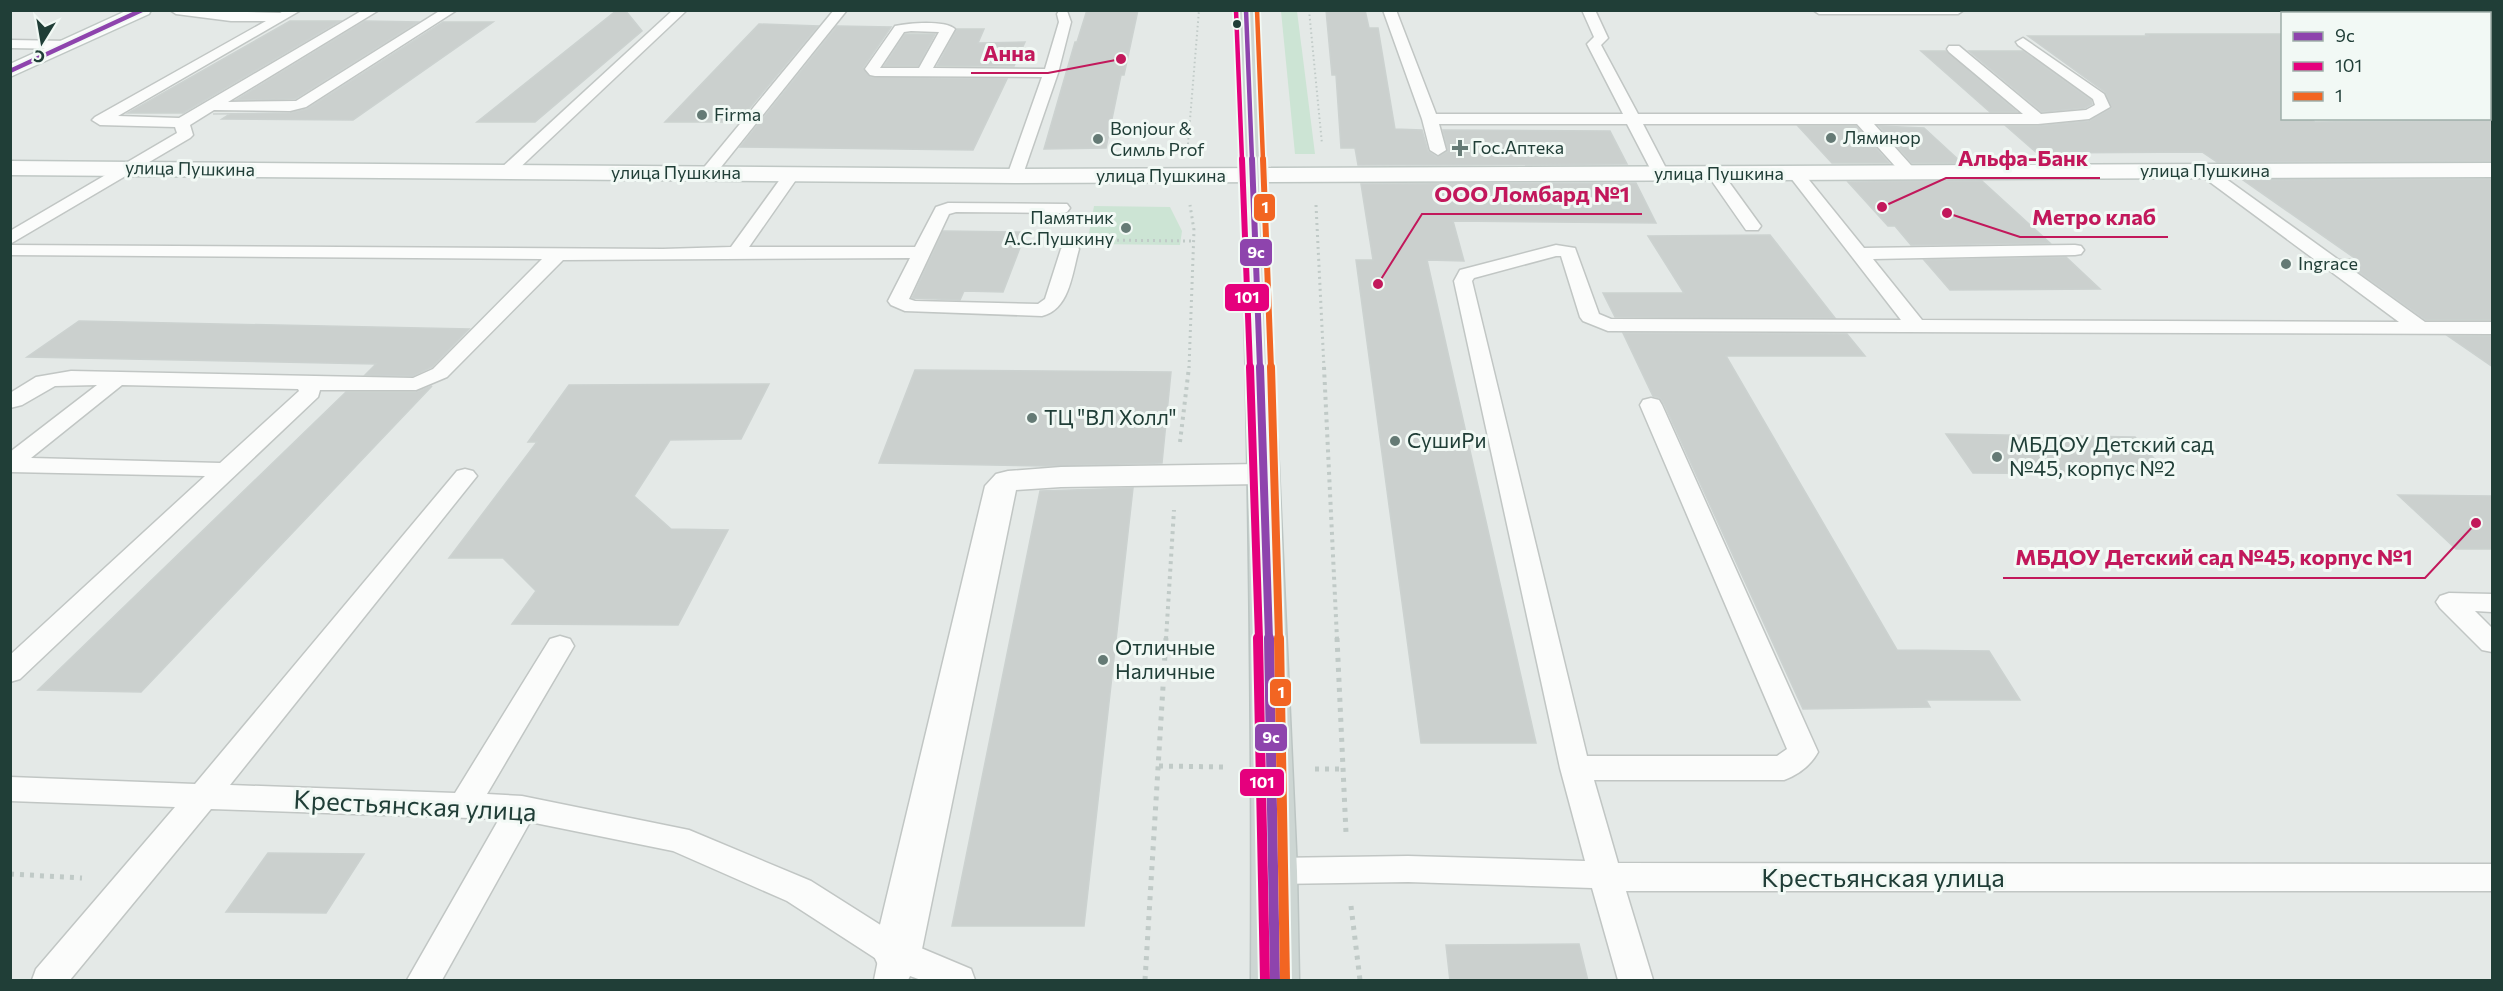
<svg xmlns="http://www.w3.org/2000/svg" width="2503" height="991" font-family="Commissioner,sans-serif">
	<rect width="100%" height="100%" fill="#e4e9e7"/>
	<g fill="#cce4d4">
		<path d="M1281,11H1297L1315,154H1295Z"/>
		<path d="M1094,206L1170,207L1182,231L1180,245L1087,244Z"/>
	</g>
	<g fill="#cbd0ce" stroke="#ccd2d0" stroke-width="1.5">
		<path d="M617,10H625L642,31L535,122H477Z"/>
		<path d="M1087,10H1138L1124,75H1121L1106,148L1044,149L1075,42H1077Z"/>
		<path d="M1326,10H1365L1369,28H1378L1395,129L1422,130L1428,151L1437,157L1448,151L1443,130L1610,131L1627,164L1358,165L1355,148H1341L1336,75H1332Z"/>
		<path d="M290,21H340L183,113H128Z"/>
		<path d="M365,21L418,22L295,99L236,100Z"/>
		<path d="M443,22H493L353,120L222,119L230,114H213L290,113L307,109Z"/>
		<path d="M759,24L818,26L738,122H665Z"/>
		<path d="M837,26L891,27L863,68L870,77L1007,79L973,150L740,147Z"/>
		<path d="M957,29H984L978,43L1025,42L1014,66H937Z"/>
		<path d="M905,34H935L918,66H884Z"/>
		<path d="M2145,34H2283V118H2310L2315,122L2493,120V161L2217,162L2202,152L2037,153L2006,126H2038L2089,121L2112,108L2105,92L2028,36H2149Z"/>
		<path d="M1921,51H1946L2017,112H1990Z"/>
		<path d="M1969,51H2023L2091,100L2092,104L2085,108L2042,112Z"/>
		<path d="M1798,126H1856L1889,163H1832Z"/>
		<path d="M1879,126L1924,128L1962,163H1912Z"/>
		<path d="M2493,179V320H2426L2341,259H2356L2243,180Z"/>
		<path d="M1982,181L2050,243L1911,245L1895,226H1888L1848,182Z"/>
		<path d="M1636,183L1656,223L1453,221L1464,261L1427,260L1536,743H1421L1356,260H1373L1361,184Z"/>
		<path d="M943,231L1026,232L1003,292L964,291L960,300L912,298Z"/>
		<path d="M1770,235L1835,318L1615,317L1603,293H1684L1648,236Z"/>
		<path d="M2066,257L2100,289L1950,290L1924,260Z"/>
		<path d="M79,321L469,329L432,367L413,376L365,375L376,364L27,357Z"/>
		<path d="M1623,333L1847,334L1865,356H1726L1897,650L1989,651L2020,700H1926L1930,707L1803,709L1664,404L1660,398L1653,396Z"/>
		<path d="M2448,336H2493V367Z"/>
		<path d="M915,370L1171,372L1162,463L1045,466L879,463Z"/>
		<path d="M769,384L741,439L670,440L634,496L671,529L728,530L678,625L512,624L536,591L503,558H449L537,442H528L569,385Z"/>
		<path d="M432,386L141,692L38,690L346,392H416Z"/>
		<path d="M1946,434L2135,437L2169,475L1973,473Z"/>
		<path d="M1133,488L1084,926H952L1040,491Z"/>
		<path d="M2398,495L2493,496V549H2456Z"/>
		<path d="M268,853L364,854L326,913L226,912Z"/>
		<path d="M1579,944L1588,981H1450L1446,945Z"/>
	</g>
	<g fill="none" stroke-linecap="round" stroke-linejoin="round">
		<g stroke="#c1c6c4" stroke-width="3">
			<g id="lane">
				<path d="M170,10L280,13L285,10H301L118,116L179,118L363,10H379L228,102L296,101L441,10H457L306,107L290,111L214,110L190,125L193,135L190,138L10,244V231L177,133L175,127L100,125L92,120L95,117L266,21H231L176,14Z"/>
				<path d="M673,10H687L512,175H500L498,172L500,169Z"/>
				<path d="M834,10H847L713,177H701L699,174L701,171Z"/>
				<path d="M1383,10H1396L1436,114H1623L1587,44L1594,37L1582,10H1595L1608,38L1601,45L1638,114H2023L1949,52L1947,49L1949,46H1959L2041,114L2086,110L2095,105L2093,99L2018,45L2016,42L2023,38L2104,94L2110,107L2089,119L2038,124H1874L1918,173L1910,178L1904,176L1857,124H1643L1669,174L1661,179L1653,174L1627,124H1439L1446,150L1438,155L1430,150L1422,119Z"/>
				<path d="M1813,10H1964L1958,14H1819Z"/>
				<path d="M1059,11H1067L1071,22L1058,73L1021,180L1015,181L1007,176L1042,77L875,76L870,75L865,69L895,26C909,23 945,20 955,29L933,68L1045,69L1059,22L1057,14ZM911,31L939,32L919,68H880L904,32Z"/>
				<path d="M10,40L69,41L76,45L69,49L10,48Z"/>
				<path d="M2205,166L2211,168L2425,322H2492V334L1608,331L1583,321L1580,317L1561,256H1556L1474,278L1472,281L1587,756H1777L1787,749L1640,405L1643,400L1651,398L1659,400L1662,405L1818,752C1811,765 1798,775 1784,780H1594L1618,863L2492,864V891H1626L1653,980H1618L1592,888L1408,882L1274,884L1262,881L1258,871L1262,861L1274,858L1408,856L1585,861L1560,768L1454,281L1460,270L1556,245L1575,248L1599,314L1611,319L1901,320L1787,173L1795,168L1801,170L1864,248L2075,245L2081,246L2084,250L2081,254L2075,255L1873,259L1922,320L2399,322L2199,174L2197,171L2199,168Z"/>
				<path d="M792,169L800,174L749,247H915L936,207L948,203L1067,204L1070,208L1067,212L1061,213L956,212L949,214L909,299L915,301L1038,304L1045,299L1061,249L1064,245H1076L1079,249C1072,273 1070,309 1042,316L905,311L891,305L888,301L910,258L563,260L447,377L416,390H320L318,397L20,679L10,682V655L205,476L10,472V452L97,385L55,386L22,405L10,408V393L36,377L71,371L413,378L433,369L542,259L10,255V245L663,249L731,247L786,171ZM122,385L298,389L299,391L220,463L31,458Z"/>
				<path d="M1715,169L1721,171L1758,222L1761,226L1758,230H1746L1707,174Z"/>
				<path d="M465,469L473,471L477,476L473,481L230,785L455,793L550,639L560,636L570,639L574,646L487,794L522,796L689,830L811,881L909,943L971,969L975,980H921L910,976L908,980H874L878,960L787,901L673,851L530,822L442,980H407L499,819L211,809L70,980H32L36,969L175,807L10,801V777L195,784L457,471Z"/>
				<path d="M2449,593L2492,594V612L2475,611L2492,628V652L2482,650L2440,608L2436,602L2440,596Z"/>
			</g>
		</g>
		<g stroke="#c1c6c4" stroke-width="3">
			<path id="street" d="M1261,464L1272,467L1277,474L1272,481L1261,484L1061,487L1016,490L921,954L914,969L897,975L880,969L873,954L985,486L996,474L1008,471L1061,467Z"/>
		</g>
		<g stroke="#bfc7c4" stroke-width="3">
			<g id="secondary">
				<path d="M128,10H151L149,14L10,77V64Z"/>
				<path d="M2317,10H2337L2339,14H2319Z"/>
				<path d="M2490,85L2492,86V99L2490,98Z"/>
				<path d="M10,161L1015,169L2492,163V177L1015,183L10,175Z"/>
			</g>
		</g>
		<g stroke="#bcc5c3" stroke-width="3">
			<path id="primary" d="M1237,10H1255L1269,248L1297,871L1299,980H1251C1253,657 1246,333 1237,10Z"/>
		</g>
		<g stroke="#c0cac7" stroke-width="2" stroke-dasharray="1.5 3" stroke-linecap="butt">
			<path d="M1309,10L1322,144"/>
			<path d="M1188,144L1199,10"/>
		</g>
		<g stroke="#c0cac7" stroke-width="3" stroke-dasharray="2 4" stroke-linecap="butt">
			<path d="M1316,205L1324,368"/>
			<path d="M1099,240L1194,241"/>
			<path d="M1189,368L1194,230L1190,205"/>
		</g>
		<g stroke="#c0cac7" stroke-width="4" stroke-dasharray="3 4.5" stroke-linecap="butt">
			<path d="M1324,367L1337,639"/>
			<path d="M1180,442L1189,367"/>
			<path d="M1166,639L1174,510"/>
		</g>
		<g stroke="#c0cac7" stroke-width="5" stroke-dasharray="4 6" stroke-linecap="butt">
			<path d="M1337,638L1346,833"/>
			<path d="M1159,766L1227,767"/>
			<path d="M1315,769H1343"/>
			<path d="M10,874L82,878"/>
			<path d="M1351,906L1360,980"/>
			<path d="M1145,980L1166,638"/>
		</g>
		<use href="#lane" fill="#fbfcfb" fill-rule="evenodd"/>
		<use href="#street" fill="#fbfcfb" fill-rule="evenodd"/>
		<use href="#secondary" fill="#fbfcfb" fill-rule="evenodd"/>
		<use href="#primary" fill="#cdd6d3" fill-rule="evenodd"/>
		<g stroke="#f2f9f5" stroke-width="8">
			<g id="bus-1-far3">
				<path d="M1246,10L1252,160"/>
				<path d="M10,71L142,10"/>
			</g>
		</g>
		<g stroke="#f2f9f5" stroke-width="10">
			<path id="bus-1-far2" d="M1252,159L1260,368"/>
		</g>
		<g stroke="#f2f9f5" stroke-width="12">
			<path id="bus-1-far1" d="M1260,367L1269,639"/>
		</g>
		<g stroke="#f2f9f5" stroke-width="14">
			<path id="bus-1" d="M1269,638L1275,980"/>
		</g>
		<g stroke="#f2f9f5" stroke-width="8">
			<path id="bus-2-far3" d="M1236,10L1242,160"/>
		</g>
		<g stroke="#f2f9f5" stroke-width="10">
			<path id="bus-2-far2" d="M1242,159L1250,368"/>
		</g>
		<g stroke="#f2f9f5" stroke-width="12">
			<path id="bus-2-far1" d="M1250,367L1259,639"/>
		</g>
		<g stroke="#f2f9f5" stroke-width="14">
			<path id="bus-2" d="M1258,638L1265,980"/>
		</g>
		<g stroke="#f2f9f5" stroke-width="8">
			<path id="bus-3-far3" d="M1257,10L1263,160"/>
		</g>
		<g stroke="#f2f9f5" stroke-width="10">
			<path id="bus-3-far2" d="M1263,159L1271,368"/>
		</g>
		<g stroke="#f2f9f5" stroke-width="12">
			<path id="bus-3-far1" d="M1271,367L1279,639"/>
		</g>
		<g stroke="#f2f9f5" stroke-width="14">
			<path id="bus-3" d="M1279,638L1285,980"/>
		</g>
		<use href="#bus-1-far3" stroke="#8e44ad" stroke-width="4.5"/>
		<use href="#bus-1-far2" stroke="#8e44ad" stroke-width="6"/>
		<use href="#bus-1-far1" stroke="#8e44ad" stroke-width="8"/>
		<use href="#bus-1" stroke="#8e44ad" stroke-width="10"/>
		<use href="#bus-2-far3" stroke="#e5007d" stroke-width="4.5"/>
		<use href="#bus-2-far2" stroke="#e5007d" stroke-width="6"/>
		<use href="#bus-2-far1" stroke="#e5007d" stroke-width="8"/>
		<use href="#bus-2" stroke="#e5007d" stroke-width="10"/>
		<use href="#bus-3-far3" stroke="#f26522" stroke-width="4.5"/>
		<use href="#bus-3-far2" stroke="#f26522" stroke-width="6"/>
		<use href="#bus-3-far1" stroke="#f26522" stroke-width="8"/>
		<use href="#bus-3" stroke="#f26522" stroke-width="10"/>
	</g>
	<circle fill="#203e37" stroke="#f2f9f5" stroke-width="2" cx="1237" cy="24" r="5"/>
	<g fill="#657a75" stroke="#f2f9f5" stroke-width="2">
		<circle cx="702" cy="115" r="6"/>
		<circle cx="1831" cy="138" r="6"/>
		<circle cx="1098" cy="139" r="6"/>
		<path d="M1457 139h6v6h6v6h-6v6h-6v-6h-6v-6h6z"/>
		<circle cx="1126" cy="228" r="6"/>
		<circle cx="2286" cy="264" r="6"/>
		<circle cx="1032" cy="418" r="6"/>
		<circle cx="1395" cy="441" r="6"/>
		<circle cx="1997" cy="457" r="6"/>
		<circle cx="1103" cy="660" r="6"/>
	</g>
	<g text-anchor="middle" stroke-width="6" stroke-linejoin="round" paint-order="stroke">
		<g font-size="18" fill="#203e37" stroke="#f2f9f5" text-anchor="start">
			<text x="714" y="121">Firma</text>
			<text x="1110" y="135">Bonjour &amp;<tspan x="1110" dy="21">Симль Prof</tspan></text>
			<text x="1843" y="144">Ляминор</text>
			<text x="1472" y="154">Гос.Аптека</text>
			<text x="1114" y="224" text-anchor="end">Памятник<tspan x="1114" dy="21">А.С.Пушкину</tspan></text>
			<text x="2298" y="270">Ingrace</text>
		</g>
		<g font-size="18" fill="#203e37" stroke="#f2f9f5">
			<text transform="translate(190 169) rotate(1)" y="6">улица Пушкина</text>
			<text x="2205" y="177">улица Пушкина</text>
			<text x="676" y="179">улица Пушкина</text>
			<text x="1719" y="180">улица Пушкина</text>
			<text x="1161" y="182">улица Пушкина</text>
		</g>
		<g font-size="21" fill="#203e37" stroke="#f2f9f5" text-anchor="start">
			<text x="1044" y="425">ТЦ "ВЛ Холл"</text>
			<text x="1407" y="448">СушиРи</text>
			<text x="2009" y="452">МБДОУ Детский сад<tspan x="2009" dy="24">№45, корпус №2</tspan></text>
			<text x="1115" y="655">Отличные<tspan x="1115" dy="24">Наличные</tspan></text>
		</g>
		<g font-size="26" fill="#203e37" stroke="#f2f9f5">
			<text transform="translate(415 806) rotate(3)" y="9">Крестьянская улица</text>
			<text x="1883" y="887">Крестьянская улица</text>
		</g>
	</g>
	<path fill="none" stroke="#c2185b" stroke-width="2" d="M1121 59L1048 73H971M1882 207L1946 178H2100M1378 284L1422 214H1642M1947 213L2020 237H2168M2476 523L2425 578H2003"/>
	<g fill="#c2185b" stroke="#f2f9f5" stroke-width="2">
		<circle cx="1121" cy="59" r="6"/>
		<circle cx="1882" cy="207" r="6"/>
		<circle cx="1378" cy="284" r="6"/>
		<circle cx="1947" cy="213" r="6"/>
		<circle cx="2476" cy="523" r="6"/>
	</g>
	<g font-size="22" text-anchor="middle" font-weight="bold" fill="#c2185b" stroke="#f2f9f5" stroke-width="6" stroke-linejoin="round" paint-order="stroke">
		<text x="1009" y="61">Анна</text>
		<text x="2023" y="166">Альфа-Банк</text>
		<text x="1532" y="202">ООО Ломбард №1</text>
		<text x="2094" y="225">Метро клаб</text>
		<text x="2214" y="565">МБДОУ Детский сад №45, корпус №1</text>
	</g>
	<g stroke="#f2f9f5" stroke-width="2">
		<rect x="1253" y="193" width="23" height="29" rx="6" fill="#f26522"/>
		<rect x="1239" y="238" width="34" height="29" rx="6" fill="#8e44ad"/>
		<rect x="1224" y="283" width="46" height="29" rx="6" fill="#e5007d"/>
		<rect x="1269" y="678" width="23" height="29" rx="6" fill="#f26522"/>
		<rect x="1254" y="723" width="34" height="29" rx="6" fill="#8e44ad"/>
		<rect x="1239" y="768" width="46" height="29" rx="6" fill="#e5007d"/>
	</g>
	<g font-size="16" text-anchor="middle" font-weight="bold" fill="#fff">
		<text x="1265" y="213">1</text>
		<text x="1256" y="258">9с</text>
		<text x="1247" y="303">101</text>
		<text x="1281" y="698">1</text>
		<text x="1271" y="743">9с</text>
		<text x="1262" y="788">101</text>
	</g>
	<rect width="2503" height="991" fill="none" stroke="#203e37" stroke-width="24"/>
	<rect x="2281" y="12" width="210" height="108" fill="#f2f9f5" stroke="#9eaea9" stroke-width="1.5"/>
	<rect x="2293" y="32" width="30" height="9" fill="#8e44ad" stroke="#9eaea9" stroke-width="1.5"/>
	<text x="2335" y="42" font-size="18" fill="#203e37">9с</text>
	<rect x="2293" y="62" width="30" height="9" fill="#e5007d" stroke="#9eaea9" stroke-width="1.5"/>
	<text x="2335" y="72" font-size="18" fill="#203e37">101</text>
	<rect x="2293" y="92" width="30" height="9" fill="#f26522" stroke="#9eaea9" stroke-width="1.5"/>
	<text x="2335" y="102" font-size="18" fill="#203e37">1</text>
	<g transform="translate(42 42) rotate(191)" stroke="#f2f9f5" stroke-width="4.5" paint-order="stroke">
	<path d="M0-4.5L10 22L0 15L-10 22Z" fill="#203e37"/>
	<text y="-9" font-size="16" font-weight="bold" text-anchor="middle" fill="#203e37">С</text>
	</g>
</svg>
